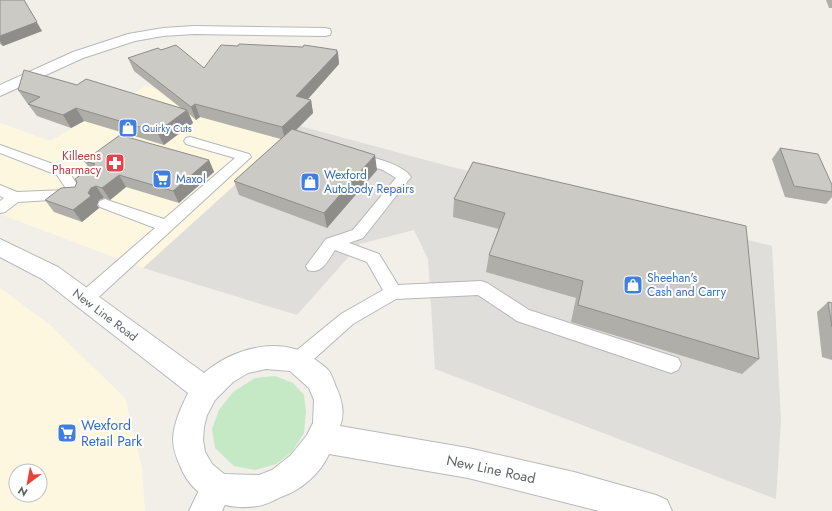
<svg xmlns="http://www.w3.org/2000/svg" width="832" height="511" font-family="Jost,sans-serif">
	<rect width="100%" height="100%" fill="#f1efe8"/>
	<g fill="#fef7e0" fill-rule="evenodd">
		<path d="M145,86L300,127L143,268L0,214V123L50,141L124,100Z"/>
		<path d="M0,288L49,324L125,398L142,468L145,511H0ZM16,471H40V495H16Z"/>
	</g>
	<path fill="#e0deda" d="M300,126L448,166L772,246L781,421L776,499L435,369L428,259L414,230L360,244L297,315L143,268Z"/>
	<path fill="#c5e8c5" d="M275,376L293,383L304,395L306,412L304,433L292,452L276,464L255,470L234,466L215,448L212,429L219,410L233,392L255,378Z"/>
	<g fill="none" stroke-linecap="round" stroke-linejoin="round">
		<g stroke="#b5b8bc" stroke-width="2">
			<g id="service">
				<path d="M190,137L249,154L251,157L90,305L84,307L78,305L75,300L78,295L155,228L100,207L98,204L100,201L105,199L110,201L164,219L235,158L186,144L184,141L186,138Z"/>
				<path d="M0,145L67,169L84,195L82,198L18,202L5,212L0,213V201L4,198L0,196V185L17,192L67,190L57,175L0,153Z"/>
				<path d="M355,153C370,157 402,163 411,177L363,238L349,243L379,254L398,285L481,281L487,283L529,310L678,358L681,364L678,370L671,373L517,321L478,295L396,299L353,324L305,367L298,370L291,367L288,361L291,355L341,314L383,290L367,262L335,250C328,260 322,275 308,270L306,266L326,239L353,230L396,178L383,170L350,160L348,157L350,154Z"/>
			</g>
		</g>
		<g stroke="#b5b8bc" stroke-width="2">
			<g id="minor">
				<path d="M194,26L325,28L330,29L331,32L330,35L325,36L194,34L163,36L135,41L83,58L0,96V85L73,52L128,34L163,28Z"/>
				<path d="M217,471L228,476L233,487L222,511H189L206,476Z"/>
			</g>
		</g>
		<g stroke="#b6babf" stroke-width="2">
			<path id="secondary" d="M0,239L58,267L204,373C235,347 284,334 317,361C321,364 326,367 329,371C332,375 334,382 336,387C342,399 345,414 340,426L468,448L574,472L656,495L667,500L672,511H599L468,478L329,454C320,474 301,490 281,497C274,500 266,505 258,506C226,511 194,499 181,468C177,459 173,449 173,439C174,422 181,408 188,393L42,279L0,257ZM266,369L290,371L309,388L314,400L313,423L307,435L291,455L272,470L259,475L224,474L212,464L205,452L203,440L204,427L207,415L215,400L233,382L248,373Z"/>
		</g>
		<use href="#service" fill="#fff" fill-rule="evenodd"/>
		<use href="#minor" fill="#fff" fill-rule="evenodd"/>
		<use href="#secondary" fill="#fff" fill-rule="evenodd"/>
	</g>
	<g fill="#afaea9">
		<path d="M0,0L42,31L3,46L0,44Z"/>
		<path d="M826,0H832V8H829Z"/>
		<path d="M161,50L204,68L337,50L339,64L308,99L311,100L313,113L296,130L377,170L327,228L239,195L234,181L281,139L200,117L196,120L189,114L193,123L164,145L84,121L71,128L37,116L28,104L27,103L18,90L77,85L181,108L134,71L128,58Z"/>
		<path d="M780,148L832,185V197L826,204L785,197L772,159Z"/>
		<path d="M209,160L214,172L179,203L126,187L110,200L104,198L99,200L97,205L99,208L82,222L54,212L45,200L75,187L89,168L84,161Z"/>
		<path d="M473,162L759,359L742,374L571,322L576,298L486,272L489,255L499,229L453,217L454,199Z"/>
		<path d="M828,302L832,303V360L822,357L817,312Z"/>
	</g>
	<g fill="#8f8d8a">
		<path d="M24,0L42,31L3,46L0,41V36Z"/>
		<path d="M337,50V53L338,52L339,64L299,109L296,96Z"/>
		<path d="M311,100L313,113L285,141L282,127Z"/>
		<path d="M195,104L200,117L196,120L191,107Z"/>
		<path d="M76,108L84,121L71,128L63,115Z"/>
		<path d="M187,110L193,123L164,145L157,132Z"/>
		<path d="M375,155L377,170L327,228L324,213Z"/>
		<path d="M209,160L214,172L179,203L173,191Z"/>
		<path d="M119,175L126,187L110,200L102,188Z"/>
		<path d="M96,186L104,198L99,200L97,205L99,208L82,222L73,210L88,193L91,188Z"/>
	</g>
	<g fill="#cccac5" stroke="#8f8d8a">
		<path d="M0,0H24L37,22L0,36Z"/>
		<path d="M239,44L303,47L304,45L337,50L336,52H338L296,96L311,100L282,127L195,104L191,107L128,58L158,48L161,50L176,45L204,68L221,45L238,46Z"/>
		<path d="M24,70L77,85L86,79L187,110L157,132L76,108L63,115L28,104L40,97L18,90Z"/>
		<path d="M292,129L375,155L324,213L234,181Z"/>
		<path d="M120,135L209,160L173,191L119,175L102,188L96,186L91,188L88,193L91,196L73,210L45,200L61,188L75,187L77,182L75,179L95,164L84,161Z"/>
		<path d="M780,148L818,154L832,185V192L794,186Z"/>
		<path d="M473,162L746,226L759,359L578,305L583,281L489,255L505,213L454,199Z"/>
		<path d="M828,302L832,303V327Z"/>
	</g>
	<defs>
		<g id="shop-square" transform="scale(1)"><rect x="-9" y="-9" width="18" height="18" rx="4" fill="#3f7fe0" stroke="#fff"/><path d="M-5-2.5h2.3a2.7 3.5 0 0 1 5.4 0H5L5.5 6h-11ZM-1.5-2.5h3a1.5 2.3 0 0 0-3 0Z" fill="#fff"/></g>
		<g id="pharmacy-square" transform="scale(1)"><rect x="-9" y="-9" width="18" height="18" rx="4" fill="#e0444e" stroke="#fff"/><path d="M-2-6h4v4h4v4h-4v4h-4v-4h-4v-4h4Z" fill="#fff"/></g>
		<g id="supermarket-square" transform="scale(1)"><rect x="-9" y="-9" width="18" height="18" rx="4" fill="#3f7fe0" stroke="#fff"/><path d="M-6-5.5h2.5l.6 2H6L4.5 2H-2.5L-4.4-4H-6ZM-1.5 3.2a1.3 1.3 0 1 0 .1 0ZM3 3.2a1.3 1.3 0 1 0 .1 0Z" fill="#fff"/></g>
	</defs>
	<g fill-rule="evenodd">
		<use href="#shop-square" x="128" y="128"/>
		<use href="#pharmacy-square" x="115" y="163"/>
		<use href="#supermarket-square" x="162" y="179"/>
		<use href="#shop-square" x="310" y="182"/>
		<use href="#shop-square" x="633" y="285"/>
		<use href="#supermarket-square" x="67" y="433"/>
	</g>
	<g text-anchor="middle" stroke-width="4" stroke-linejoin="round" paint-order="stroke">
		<g font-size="10" fill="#366cbe" stroke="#fff" text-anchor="start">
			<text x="142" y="132">Quirky Cuts</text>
		</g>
		<g font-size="12" fill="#be3a42" stroke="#fff" text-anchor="end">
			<text x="101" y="160">Killeens<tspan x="101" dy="14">Pharmacy</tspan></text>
		</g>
		<g font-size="12" fill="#366cbe" stroke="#fff" text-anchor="start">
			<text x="324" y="179">Wexford<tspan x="324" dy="14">Autobody Repairs</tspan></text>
			<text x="176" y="183">Maxol</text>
			<text x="647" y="282">Sheehan's<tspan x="647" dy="14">Cash and Carry</tspan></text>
		</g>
		<g font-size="12" fill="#5f6368" stroke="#fff">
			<text transform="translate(105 315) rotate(37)" y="4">New Line Road</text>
		</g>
		<g font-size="14" fill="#366cbe" stroke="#fff" text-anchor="start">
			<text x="81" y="430">Wexford<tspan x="81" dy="16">Retail Park</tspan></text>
		</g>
		<g font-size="14" fill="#5f6368" stroke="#fff">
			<text transform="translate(491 469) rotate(12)" y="5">New Line Road</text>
		</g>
	</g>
	<g transform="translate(28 483) rotate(212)"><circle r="19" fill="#ffffff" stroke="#bfc1c3"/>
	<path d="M0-3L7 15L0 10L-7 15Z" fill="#ea4335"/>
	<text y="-6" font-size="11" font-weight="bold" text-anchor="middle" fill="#5f6368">N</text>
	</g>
</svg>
